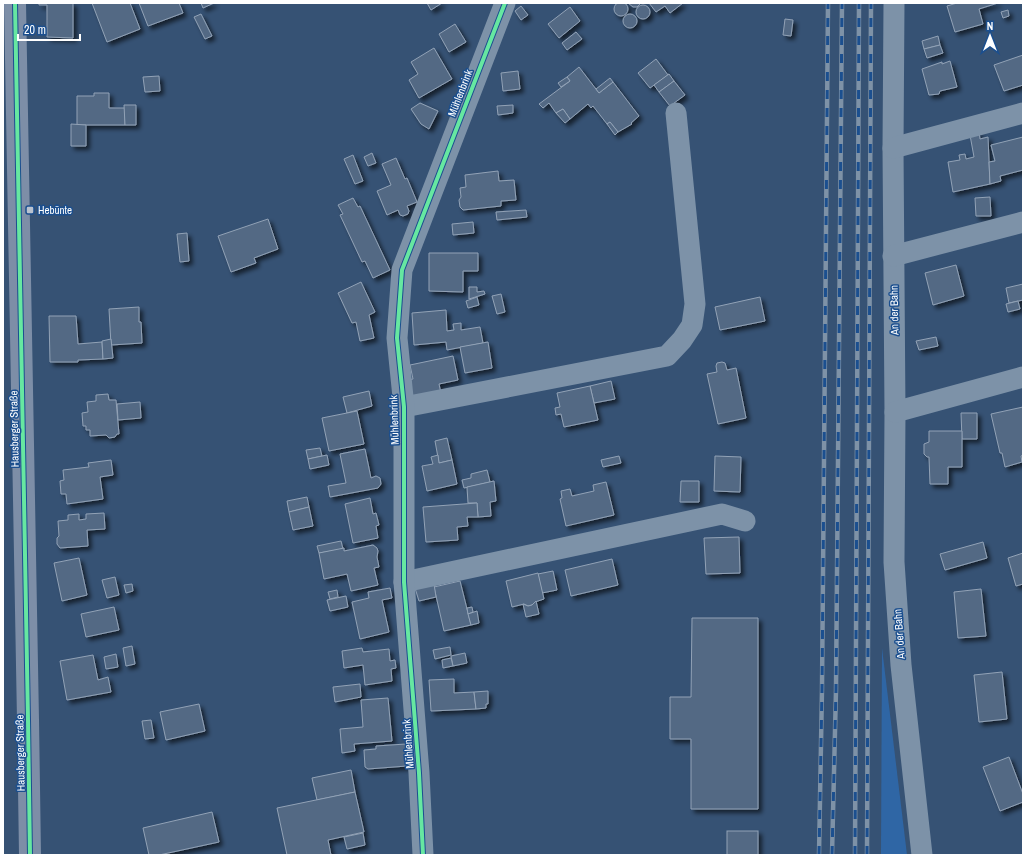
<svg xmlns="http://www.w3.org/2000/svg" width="1026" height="858" font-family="'Archivo Narrow',sans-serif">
	<defs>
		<filter id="shadow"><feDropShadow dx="3.5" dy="3.5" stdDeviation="2" flood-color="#0009"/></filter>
	</defs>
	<rect width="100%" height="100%" fill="#365274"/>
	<path fill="#2f66a5" d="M882,648L907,855H881Z"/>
	<g fill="#526984" stroke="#92a2b6" filter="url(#shadow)">
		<circle cx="621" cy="9" r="7"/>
		<path d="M39,3H73V38L47,37V5H39Z"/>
		<path d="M92,3H130L140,29L107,42Z"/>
		<path d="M139,3H179L183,13L148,26Z"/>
		<path d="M201,3H214L203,8Z"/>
		<path d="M427,3H442L431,10Z"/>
		<path d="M628,3H641L637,7H633Z"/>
		<path d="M649,3H683L670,13L665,6L656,12Z"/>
		<path d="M957,3H998L979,9L983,24L955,32L947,6Z"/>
		<circle cx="643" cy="12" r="7"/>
		<path d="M521,6L528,15L521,20L515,11Z"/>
		<path d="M570,7L580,21L559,38L548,24Z"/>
		<path d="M1008,10L1009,16L1003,18L1001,12Z"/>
		<path d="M201,14L212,36L205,39L194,17Z"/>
		<circle cx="630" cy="21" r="7"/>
		<path d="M785,19L793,20L791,36L783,35Z"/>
		<path d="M455,24L466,42L449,52L439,34Z"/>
		<path d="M576,32L582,39L567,50L562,43Z"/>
		<path d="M938,36L940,45L924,49L922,41Z"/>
		<path d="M940,45L943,53L927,58L924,49Z"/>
		<path d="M434,48L452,79L419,98L409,80L418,74L411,62Z"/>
		<path d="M1023,55V85L1004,91L994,65Z"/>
		<path d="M656,59L668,75L650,88L638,73Z"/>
		<path d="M950,61L957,87L940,91L939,94L929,95L922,69L942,62V64Z"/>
		<path d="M579,67L599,93L613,82L639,116L631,123L632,124L618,132L610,122L607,124L593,106L591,108L588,104L570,119L563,109L556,113L549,103L543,108L539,104L570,81L567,77Z"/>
		<path d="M518,71L520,89L503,91L501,73Z"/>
		<path d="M669,74L674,81L659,92L654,85Z"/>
		<path d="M159,76L160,91L145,92L143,77Z"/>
		<path d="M567,77L570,81L561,87L558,83Z"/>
		<path d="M610,78L613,82L599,93L596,89Z"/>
		<path d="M674,81L685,95L670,106L659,92Z"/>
		<path d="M94,93H109V108H125V125H77V96H94Z"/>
		<path d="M420,103L438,111L429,129L421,124L411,109Z"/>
		<path d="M124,105H136V125H125Z"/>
		<path d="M513,105V113L498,115L497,106Z"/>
		<path d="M563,109L570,119L565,123L556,113Z"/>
		<path d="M610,122L618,132L615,135L607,124Z"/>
		<path d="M71,124L86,125V146H71Z"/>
		<path d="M979,132L980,139L988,137L990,184L953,192L948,162L960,160L959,155L965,154L966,159L974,157L970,135Z"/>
		<path d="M1023,137V170L1000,176L1001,181L990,184L989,162L995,161L991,145Z"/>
		<path d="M372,153L376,163L368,166L364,157Z"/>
		<path d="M353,155L363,181L355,184L344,159Z"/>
		<path d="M396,158L405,179L407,178L417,202L407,206L409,211L408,214L403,216L400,215L398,210L387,215L377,191L391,185L382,164Z"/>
		<path d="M498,171L499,181L514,180L516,200L501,201V206L463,210L460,207L459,200L461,197L460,188L466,187L465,175Z"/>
		<path d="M990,197L991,216H976L975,198Z"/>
		<path d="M353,198L358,207L360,206L390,270L373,278L365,261L362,262L340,215L343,214L338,205Z"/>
		<path d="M526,210L527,217L497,220L496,212Z"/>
		<path d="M268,219L278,249L254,258L256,263L231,272L218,236Z"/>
		<path d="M473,222L474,233L453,235L452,224Z"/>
		<path d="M187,233L189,261L180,262L177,234Z"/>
		<path d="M429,253H478V271H463V292L429,291Z"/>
		<path d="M956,265L964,296L933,305L925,273Z"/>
		<path d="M361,282L375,312L369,315L374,338L360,341L356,322L352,323L338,293Z"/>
		<path d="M1023,284V300L1009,303L1006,288Z"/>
		<path d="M469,287H477V292L484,291L485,294L469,299Z"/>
		<path d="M501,294L505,312L497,314L492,296Z"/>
		<path d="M477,297L479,305L468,308L466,301Z"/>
		<path d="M760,297L765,321L720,330L715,307Z"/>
		<path d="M1018,301L1020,309L1008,312L1006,304Z"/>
		<path d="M139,307V322H141L142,343L111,345L109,309Z"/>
		<path d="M446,310L447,331L454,330L453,324L461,323V330L480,327L483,343L447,350L446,342L414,345L412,313Z"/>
		<path d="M49,316H76L78,344L102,342L103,359L78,360V362H50Z"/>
		<path d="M936,337L938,346L919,350L916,341Z"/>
		<path d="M111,339L113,358L103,359L102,341Z"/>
		<path d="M488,342L492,368L465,373L460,347Z"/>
		<path d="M453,356L458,380L439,384L442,398L413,404L408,380L413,379L410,365Z"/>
		<path d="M722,362L725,363L727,370L736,368L746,418L718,424L707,374L717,372L716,366L717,363Z"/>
		<path d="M611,381L615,399L594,403L590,386Z"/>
		<path d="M590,386L598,420L564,427L561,414L556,415L555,408L560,407L557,393Z"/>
		<path d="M369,391L372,406L347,413L343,397Z"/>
		<path d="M108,394L109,400H116L119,434H117L115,437L109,438L106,435L90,436V430H86V426H83L82,413L88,412L87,402L96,401V395Z"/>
		<path d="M140,402L141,418L118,420L117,404Z"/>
		<path d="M1023,407V455L1021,456L1022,462L1005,467L1002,453H1000L991,414Z"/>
		<path d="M357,411L364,444L329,451L322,418Z"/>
		<path d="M961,413H977V439H962Z"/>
		<path d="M929,431H962V467H948V484H930L929,457H927L924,454V444L929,442Z"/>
		<path d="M447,438L452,460L439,463L435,441Z"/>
		<path d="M320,448L322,456L308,459L306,450Z"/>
		<path d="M365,449L371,478L376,476L380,478L381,484L378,488L330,497L328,486L346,483L340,454Z"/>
		<path d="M327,455L329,465L310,469L308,459Z"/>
		<path d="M438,455L439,463L452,460L457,484L427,491L422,466L433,464L431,457Z"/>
		<path d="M619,456L621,463L603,467L601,460Z"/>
		<path d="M715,456L741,457L740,492L714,491Z"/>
		<path d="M111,460L113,475L100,477L103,499L67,504L66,494H61L60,481L64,480L63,470L89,467L88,463Z"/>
		<path d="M487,470L490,482L464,488L462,480L471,478V474Z"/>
		<path d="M494,481L496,501L490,502L491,516L478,517L477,503H468L467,487Z"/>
		<path d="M681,481H699V502H680Z"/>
		<path d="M606,482L614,515L566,526L560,499L562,498L561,491L570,489L572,496L594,491L593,485Z"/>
		<path d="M307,497L309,507L289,512L287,501Z"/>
		<path d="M370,498L373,514L376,513L379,525L376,526L378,538L353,543L345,504Z"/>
		<path d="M477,503L478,517H467L468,526L457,527L458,540L426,542L423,507Z"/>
		<path d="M309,507L313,526L293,530L289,512Z"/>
		<path d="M104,513L105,529L87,530L88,546L60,548L57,544V538L59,536L58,521L68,520V515L79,514V520L86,519V514Z"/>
		<path d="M739,537L740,573L706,574L704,538Z"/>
		<path d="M341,541L343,549L319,553L317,546Z"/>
		<path d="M983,542L987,558L945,570L940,554Z"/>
		<path d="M373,545L377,548L378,551L377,557L379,567L374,568L378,585L351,591L347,574L324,579L319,553L344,548V551Z"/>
		<path d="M1023,553V584L1016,586L1008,558Z"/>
		<path d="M79,558L87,595L62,601L54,563Z"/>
		<path d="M612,559L618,585L571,596L565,570Z"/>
		<path d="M553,571L557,590L542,593L538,574Z"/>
		<path d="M538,573L544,599L535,602L532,605L528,606L524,604L512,607L506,581Z"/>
		<path d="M115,577L119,595L107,598L102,580Z"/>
		<path d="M460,581L471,625L444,631L434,587Z"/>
		<path d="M132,584L133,591L126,593L124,585Z"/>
		<path d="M434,584L436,597L419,601L415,588Z"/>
		<path d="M390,588L392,598L382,600L389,632L360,639L352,602L369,598L368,592Z"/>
		<path d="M981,589L986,636L958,638L954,592Z"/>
		<path d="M337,590L338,597L330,599L328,592Z"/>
		<path d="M346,596L348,607L330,611L327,600Z"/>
		<path d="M536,601L539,614L526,617L523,604L528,606L532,605Z"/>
		<path d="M114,607L119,630L86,637L81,614Z"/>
		<path d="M472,607L473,612L468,614L467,608Z"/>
		<path d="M477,611L479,623L471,625L468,614Z"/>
		<path d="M692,618H758V809H691V739H670V697H691Z"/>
		<path d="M132,646L135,664L126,666L123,648Z"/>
		<path d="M450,647L451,655L435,659L433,650Z"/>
		<path d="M362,648L363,652L389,649L390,661L395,660L396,668L391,669L392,681L365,685L363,665L344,668L342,651Z"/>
		<path d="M465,653L467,663L453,666L451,656Z"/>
		<path d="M116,654L118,667L106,669L104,657Z"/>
		<path d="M93,655L98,680L108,677L111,692L67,700L60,661Z"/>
		<path d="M451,658L453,666L443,668L442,660Z"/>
		<path d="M1002,672L1007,719L979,722L974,675Z"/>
		<path d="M454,679V693L474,692L476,709L431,711L429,680Z"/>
		<path d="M360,684L361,697L335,702L333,687Z"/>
		<path d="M488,691V704H486V708L476,709L474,692Z"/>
		<path d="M388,698L392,741L354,744L355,751L342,753L340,729L363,727L361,700Z"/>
		<path d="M199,704L205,731L166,740L160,712Z"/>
		<path d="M151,720L154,738L145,739L142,721Z"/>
		<path d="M406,744L407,766L368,769L365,767L364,750L376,749V746Z"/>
		<path d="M1009,757L1023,794V802L1000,811L983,767Z"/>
		<path d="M351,770L355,792L317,800L312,778Z"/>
		<path d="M355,792L364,832L328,840L331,855H287L277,808Z"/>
		<path d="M212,812L219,842L159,855H149L143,828Z"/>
		<rect x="727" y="831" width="31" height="24"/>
		<path d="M363,833L365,845L347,849L344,837Z"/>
	</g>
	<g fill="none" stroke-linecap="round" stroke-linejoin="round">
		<g stroke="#7d92a8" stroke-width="21">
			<path d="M894,3L893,148L895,412L894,562L901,665L922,855"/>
			<path d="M893,148L1023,113"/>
			<path d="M893,256L1023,222"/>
			<path d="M404,407L667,356L682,340L692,325L695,304L676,113"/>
			<path d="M895,412L1023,377"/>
			<path d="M404,582L722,514L745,521"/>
			<path d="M423,855L419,773L404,582V407L397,338L402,270L505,3"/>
		</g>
		<path stroke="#7d8ea7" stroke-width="22" d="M15,3L28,720L30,855"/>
		<g stroke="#7e92a7" stroke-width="4.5">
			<g id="rail">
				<path d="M819,855L822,689L828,3"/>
				<path d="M832,855L836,690L842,3"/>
				<path d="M855,855L859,3"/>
				<path d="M867,855L871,3"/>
			</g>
		</g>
		<use href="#rail" stroke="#1b4f8f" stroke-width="3" stroke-dasharray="9" stroke-linecap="butt"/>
		<g stroke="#1b4f8f" stroke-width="6">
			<g id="cycleway">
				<path d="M15,3L28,720L30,855"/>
				<path d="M423,855L419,773L404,582V407L397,338L402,270L505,3"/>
			</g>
		</g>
		<use href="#cycleway" stroke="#66e7a1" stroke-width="4"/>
	</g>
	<rect fill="#b9c2ce" stroke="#1b4f8f" stroke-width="1.5" x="26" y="206" width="8" height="8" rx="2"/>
	<g text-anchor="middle" stroke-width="3" stroke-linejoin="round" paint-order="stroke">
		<g font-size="11" fill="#fff" stroke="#1b4f8f">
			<text transform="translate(460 93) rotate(-69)" y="4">Mühlenbrink</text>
			<text transform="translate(894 310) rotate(-91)" y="4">An der Bahn</text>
			<text transform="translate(394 420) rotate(-92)" y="4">Mühlenbrink</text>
			<text transform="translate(14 429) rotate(-91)" y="4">Hausberger Straße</text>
			<text transform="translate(899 634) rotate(-94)" y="4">An der Bahn</text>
			<text transform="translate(408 744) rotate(-94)" y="4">Mühlenbrink</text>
			<text transform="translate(20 753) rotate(-91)" y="4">Hausberger Straße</text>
		</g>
		<g font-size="11" fill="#fff" stroke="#1b4f8f" text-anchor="start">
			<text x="38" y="214">Hebünte</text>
		</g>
	</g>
	<rect width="1026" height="858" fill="none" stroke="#ffffff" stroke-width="8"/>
	<g transform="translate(990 36)" stroke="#1b4f8f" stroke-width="3" paint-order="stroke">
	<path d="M0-3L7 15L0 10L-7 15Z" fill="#ffffff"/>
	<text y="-6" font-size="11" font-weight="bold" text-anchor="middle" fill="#ffffff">N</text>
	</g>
	<path d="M18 34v6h62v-6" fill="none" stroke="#ffffff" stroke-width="2"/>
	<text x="24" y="34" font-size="12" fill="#ffffff" stroke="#1b4f8f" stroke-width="3" paint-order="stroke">20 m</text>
</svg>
